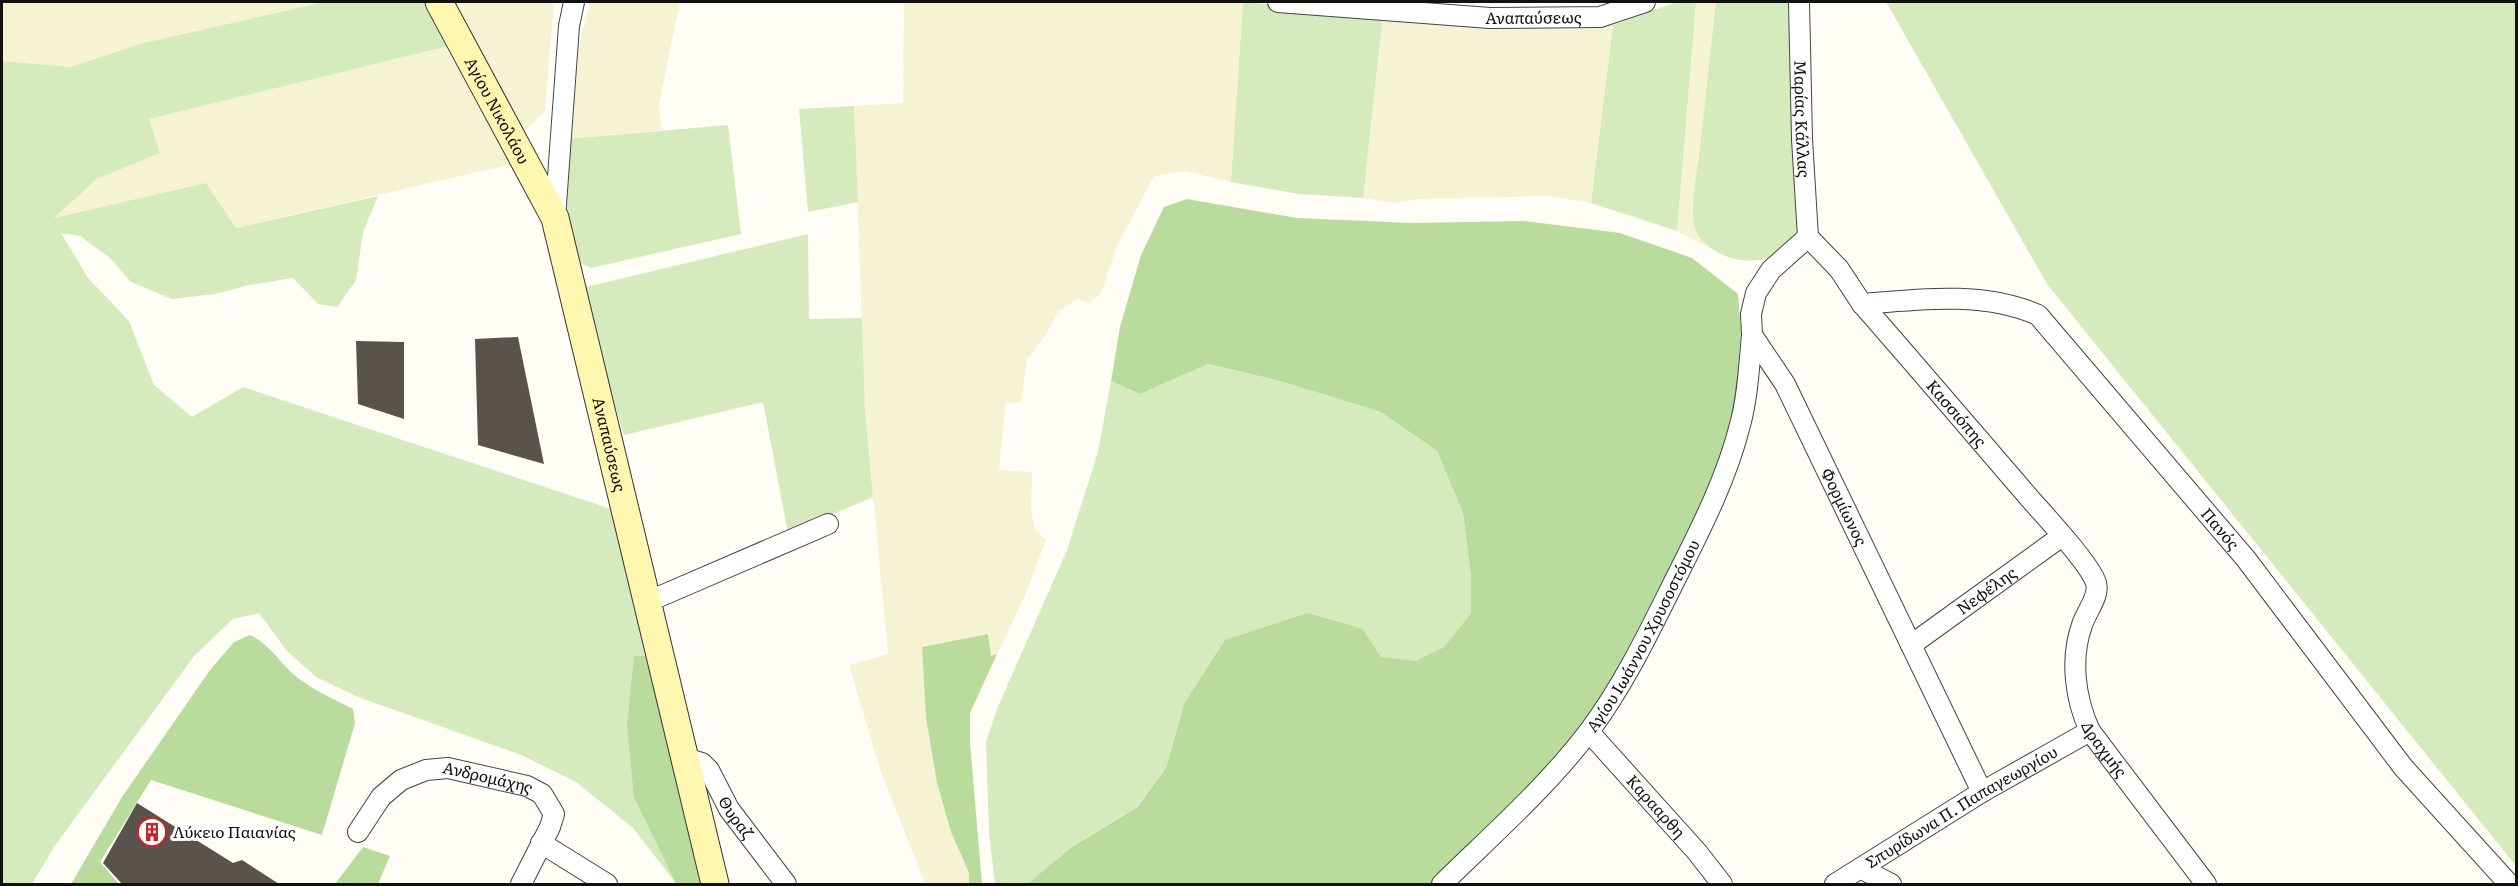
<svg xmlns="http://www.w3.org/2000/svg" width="2518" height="886" font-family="Literata,serif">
	<rect width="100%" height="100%" fill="#fffdf5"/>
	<g fill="#f6f3d4">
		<path d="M2,2H324L139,44L71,67L2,61Z"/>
		<path d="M456,2H554L545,111L523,133Z"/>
		<path d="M590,2H680L659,104L662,130L566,139L580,41Z"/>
		<path d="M904,2H1243L1231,182L1184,171L1154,176L1116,248L1101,294L1089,303L1077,299L1058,312L1045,336L1027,359L1021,402L1006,403L999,470L1032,472L1031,511L1035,529L1046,540L1024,598L997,654L991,656L988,634L922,648L926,718L937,783L951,832L969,874V884H925L880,769L849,665L888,654L865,410L854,106L903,103Z"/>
		<path d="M1696,2H1716L1696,185L1694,224L1706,247L1677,231Z"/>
		<path d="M1383,14L1497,22L1613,25L1591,203L1547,196L1419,199L1393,203L1363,198Z"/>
		<path d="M453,45L517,163L236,228L53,219L97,179L159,153L149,119Z"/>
	</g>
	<g fill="#d5ebbd">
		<path d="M324,2H429L453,45L149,119L160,153L97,179L54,218L206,183L236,228L378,196L363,232L356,280L337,307L318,304L293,278L249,285L215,294L172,299L131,282L110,258L80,236L61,233L88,278L129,321L154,385L192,417L243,387L614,510L652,656L634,657V798L675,882L633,828L576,782L521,755L358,697L316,677L287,651L259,613L233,619L195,655L56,844L32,884H2V61L71,67L139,44Z"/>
		<path d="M1243,2L1383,14L1363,198L1299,194L1231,182Z"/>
		<path d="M1677,2H1696L1677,231L1591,203L1613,25Z"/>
		<path d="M1716,2H1793L1800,218C1795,241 1788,252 1764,259C1739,266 1699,251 1694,224C1690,208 1697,173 1699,156C1705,104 1710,53 1716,2Z"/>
		<path d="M1886,2H2516V866L2047,284Z"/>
		<path d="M854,106L858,202L808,212L799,109Z"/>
		<path d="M728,125L741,234L591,268L579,262L564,222L566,139Z"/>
		<path d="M808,234L809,319L862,318L865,410L873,497L788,533L763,402L624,435L593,331L586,287Z"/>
		<path d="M1208,364L1280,381L1381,412L1437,451L1463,513L1471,576V613L1444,647L1416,662L1381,657L1363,629L1184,704L1166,768L1136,807L1072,847L1027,884H995L989,833L986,742L997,709L1067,550L1098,452L1111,381L1140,394Z"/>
	</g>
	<g fill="#b9dc9c">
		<path d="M1187,199L1297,218L1412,223L1524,221L1620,233L1692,258L1738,294L1741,330L1734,423L1685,540L1601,701L1541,776L1431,884H1027L1072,847L1137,807L1166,768L1184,704L1225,640L1308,613L1363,629L1381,657L1416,661L1444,647L1471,613V576L1463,513L1437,451L1381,412L1280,381L1208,364L1140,394L1111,381L1120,327L1141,255L1164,207Z"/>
		<path d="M988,634L991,656L997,654L970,713V743L982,884H969V873L951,832L937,783L926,718L922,647Z"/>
		<path d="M250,635C269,644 277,659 292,673C310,689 332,698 353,709L355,723L322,835L151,780L100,862L119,884H71L122,797L210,670L234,642Z"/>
		<path d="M634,656H652L707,884H676L634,798L627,725Z"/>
		<path d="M363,847L390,856L378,884H335Z"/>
	</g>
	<g fill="#5a524d">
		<path d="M518,337L544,464L478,445L475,339Z"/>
		<path d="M356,341L404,342V419L358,404Z"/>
		<path d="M137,803L233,863L242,860L279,884H122L103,863Z"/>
	</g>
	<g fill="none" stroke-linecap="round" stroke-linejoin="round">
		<g stroke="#444" stroke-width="22">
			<g id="street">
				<path id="s1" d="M1278,2L1490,18L1600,17L1645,2"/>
				<path id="s2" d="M1799,2L1802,139L1808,237"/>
				<path d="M555,218L569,26L574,2"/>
				<path id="s3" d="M1808,237L1839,269L1862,304C1919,369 1975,435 2032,501C2047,518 2090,564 2096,583C2100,596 2086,612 2082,625C2070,659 2075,699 2090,731L2206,884"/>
				<path id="s4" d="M1808,237L1771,270L1756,293L1751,314L1752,335L1785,384L1982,792"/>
				<path id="s5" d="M1862,304C1920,299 1984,291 2038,315L2246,559L2403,767L2509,884"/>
				<path d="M647,602L828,524"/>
				<path id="s6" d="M1911,645L2062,536"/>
				<path id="s7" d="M1589,732L1697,852L1722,884"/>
				<path id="s8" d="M685,758L702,763L709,770L729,809L786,884"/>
				<path id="s9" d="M358,832L381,797L401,780L426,770L448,768L527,786L542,794L554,814L550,827L521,884"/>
				<path d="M541,843L607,884"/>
				<path d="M1862,869L1891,884"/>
				<path id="s10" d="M1442,884C1492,835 1547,787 1590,730C1623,686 1648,634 1673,584C1698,534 1726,481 1740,425C1748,396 1749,365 1752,335"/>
				<path id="s11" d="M1835,884L1982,792L2090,731"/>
			</g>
		</g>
		<g stroke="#333" stroke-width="29">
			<g id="secondary">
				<path id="s12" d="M439,2L555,218L715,884"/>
			</g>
		</g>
		<use href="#street" stroke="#fff" stroke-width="20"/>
		<use href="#secondary" stroke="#fff6b0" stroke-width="27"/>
	</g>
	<defs>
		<g id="building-ring" transform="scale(1.5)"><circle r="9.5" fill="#fff" stroke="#c4262e" stroke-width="1.5"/><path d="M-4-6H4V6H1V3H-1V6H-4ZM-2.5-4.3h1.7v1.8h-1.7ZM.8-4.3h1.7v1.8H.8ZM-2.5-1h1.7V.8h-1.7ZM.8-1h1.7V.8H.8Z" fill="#c4262e"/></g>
	</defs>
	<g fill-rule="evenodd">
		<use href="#building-ring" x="152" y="832"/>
	</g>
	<g text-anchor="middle" stroke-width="6" stroke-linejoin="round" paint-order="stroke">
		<g font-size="16" fill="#111" stroke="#fff">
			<text dy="6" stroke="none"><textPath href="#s1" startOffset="256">Αναπαύσεως</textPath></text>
			<text dy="6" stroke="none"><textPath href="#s12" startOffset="123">Αγίου Νικολάου</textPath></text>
			<text dy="6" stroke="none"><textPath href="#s2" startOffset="117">Μαρίας Κάλλας</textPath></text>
			<text dy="6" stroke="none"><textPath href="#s3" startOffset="231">Κασσιόπης</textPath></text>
			<text dy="6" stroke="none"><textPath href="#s12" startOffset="478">Αναπαύσεως</textPath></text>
			<text dy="6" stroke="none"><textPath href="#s4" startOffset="315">Φορμίωνος</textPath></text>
			<text dy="6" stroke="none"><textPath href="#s5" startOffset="459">Πανός</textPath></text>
			<text dy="6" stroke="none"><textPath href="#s6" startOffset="93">Νεφέλης</textPath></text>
			<text dy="6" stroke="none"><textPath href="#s10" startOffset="322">Αγίου Ιωάννου Χρυσοστόμου</textPath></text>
			<text dy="6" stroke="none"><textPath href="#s3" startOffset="628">Δραχμής</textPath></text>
			<text dy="6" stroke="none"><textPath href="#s9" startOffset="158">Ανδρομάχης</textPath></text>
			<text dy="6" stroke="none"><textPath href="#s7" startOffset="100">Καρααρθη</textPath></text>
			<text dy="6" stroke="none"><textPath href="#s11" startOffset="148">Σπυρίδωνα Π. Παπαγεωργίου</textPath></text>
			<text dy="6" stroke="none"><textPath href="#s8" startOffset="82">Θυραζ</textPath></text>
		</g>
		<g font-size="16" fill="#111" stroke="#fff" text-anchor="start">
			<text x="173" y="838">Λύκειο Παιανίας</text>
		</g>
	</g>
	<rect width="2518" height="886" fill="none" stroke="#111111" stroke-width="6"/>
</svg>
